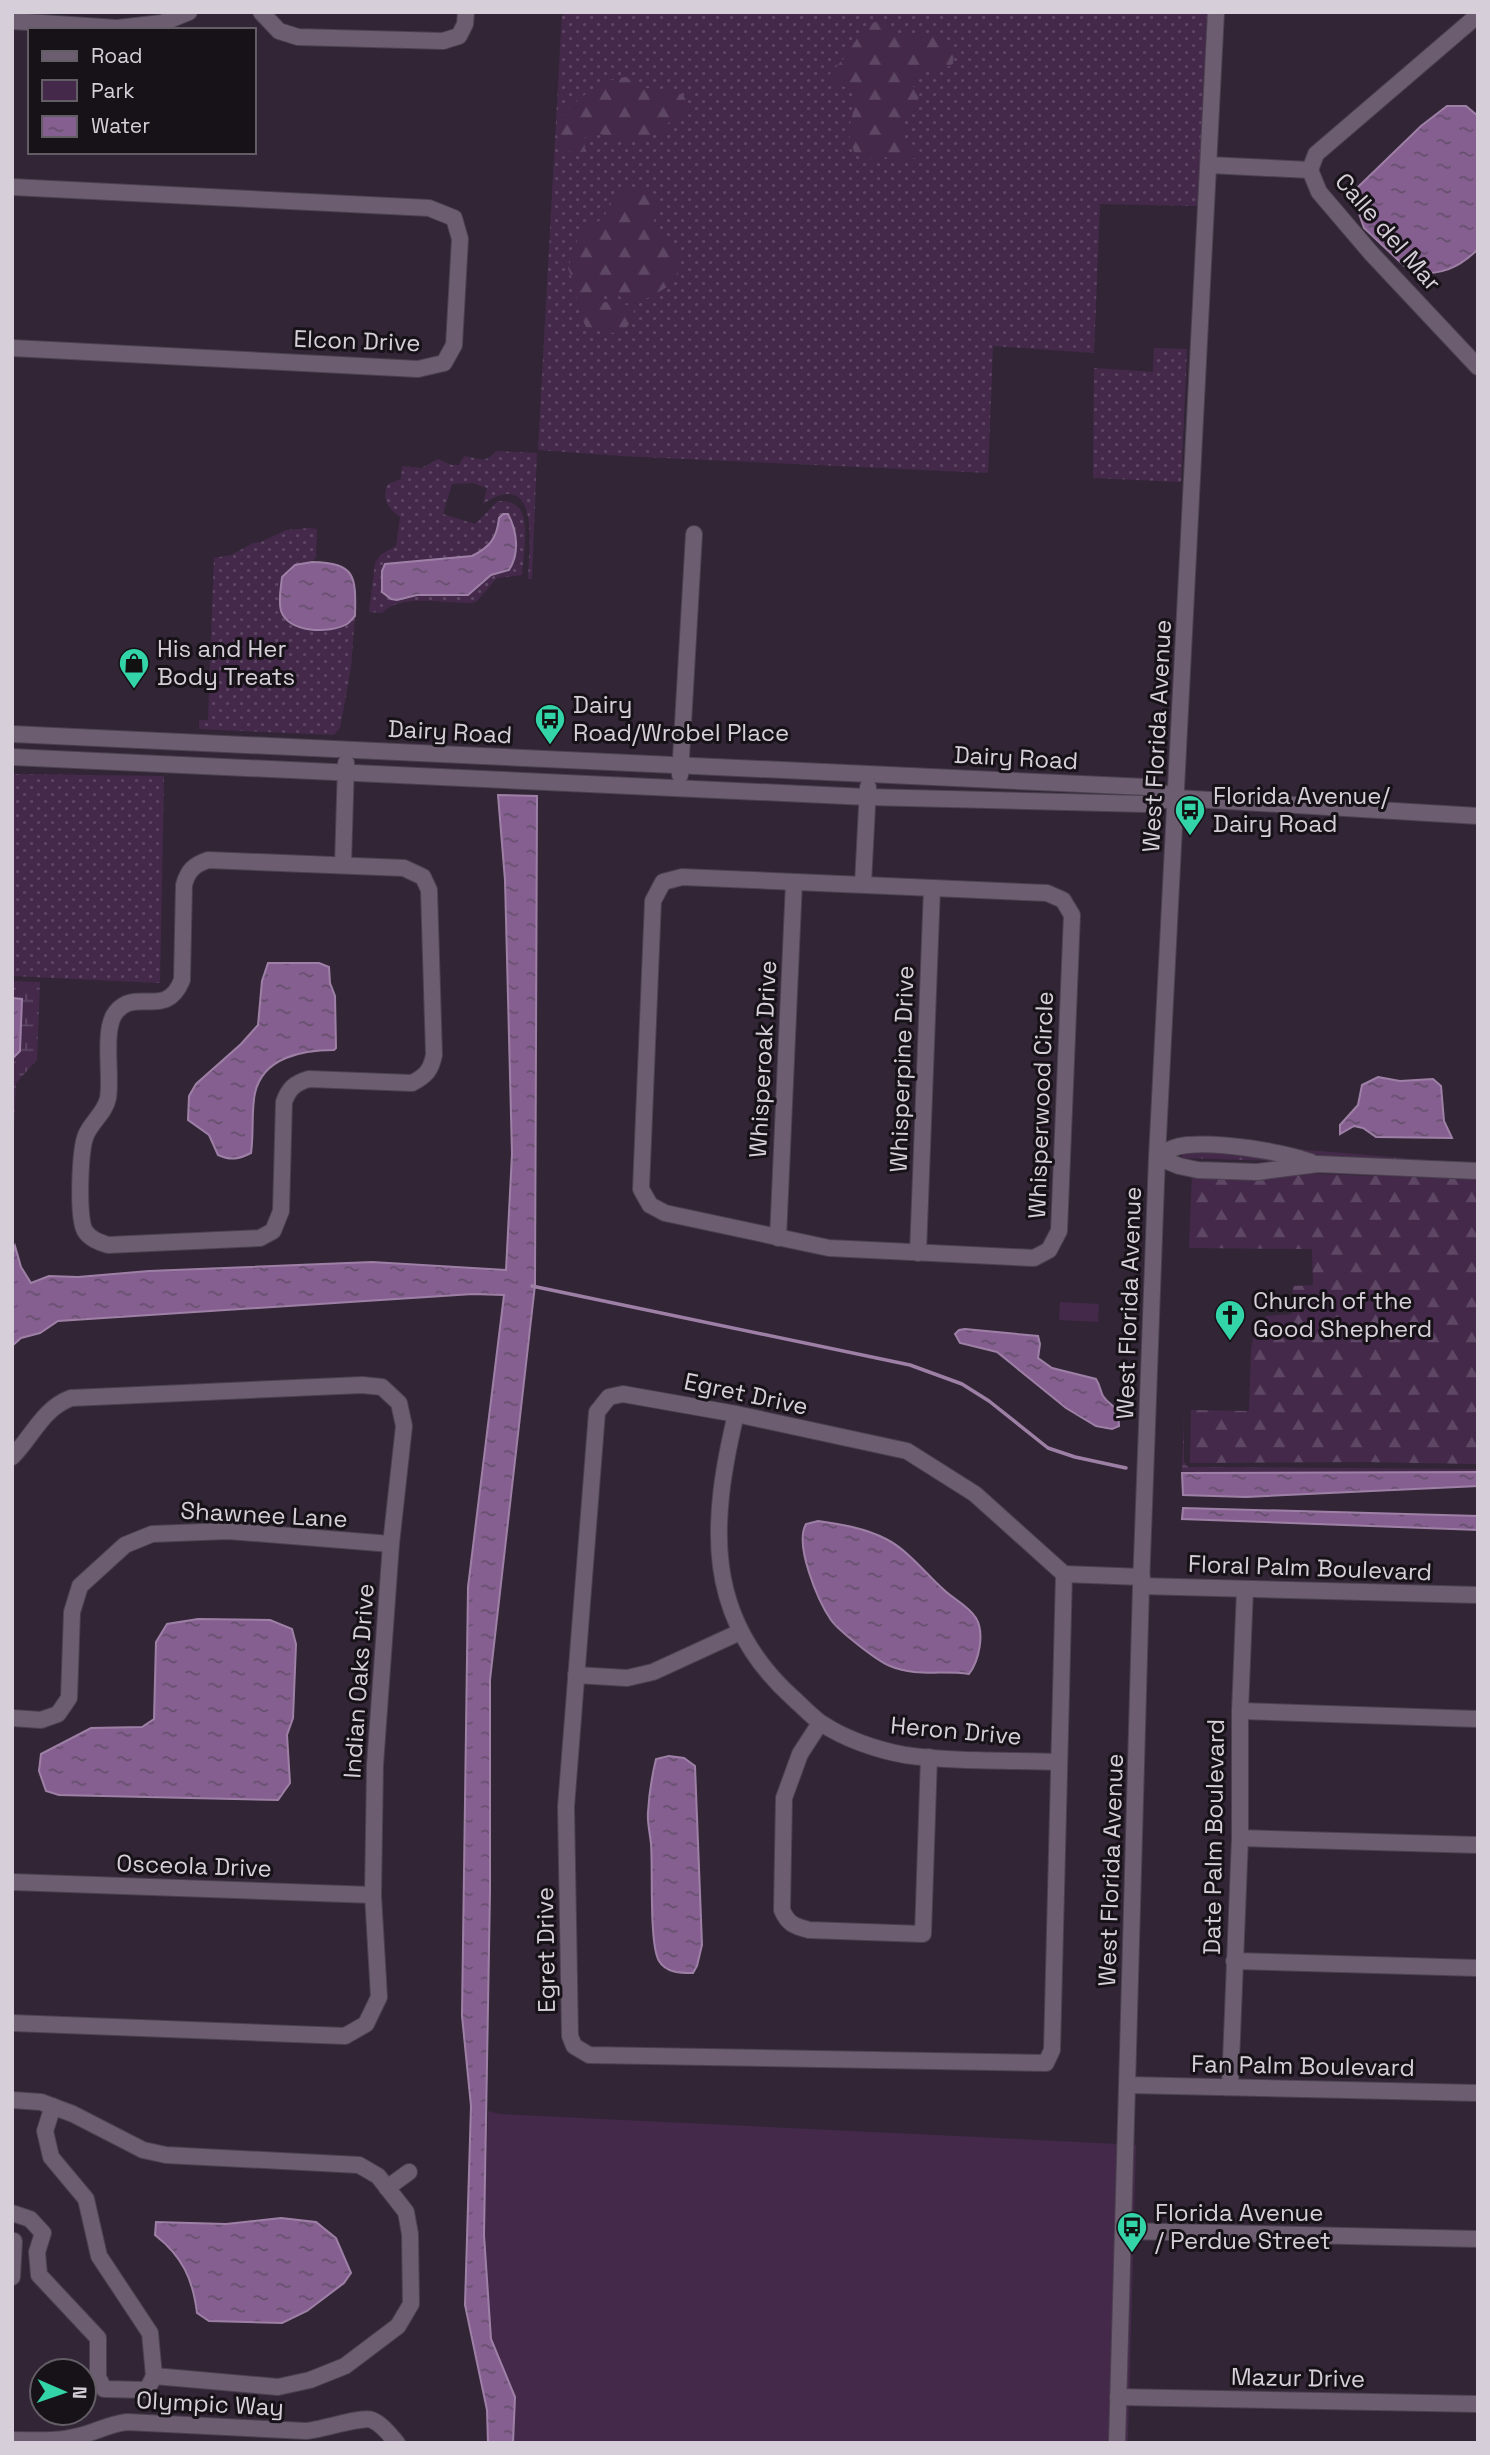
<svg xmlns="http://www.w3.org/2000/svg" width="1490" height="2455" font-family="'Space Grotesk',sans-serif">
	<defs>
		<pattern id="grass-dots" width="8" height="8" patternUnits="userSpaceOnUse" patternTransform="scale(1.75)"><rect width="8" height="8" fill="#44294b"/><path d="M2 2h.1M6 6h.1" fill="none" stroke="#5e4764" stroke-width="1.8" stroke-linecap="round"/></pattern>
		<pattern id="forest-firs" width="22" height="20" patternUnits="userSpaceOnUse" patternTransform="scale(1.75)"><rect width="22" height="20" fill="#44294b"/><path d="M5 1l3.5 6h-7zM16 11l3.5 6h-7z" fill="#5e4764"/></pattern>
		<pattern id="wetland-marsh" width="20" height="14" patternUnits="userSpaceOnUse" patternTransform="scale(1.75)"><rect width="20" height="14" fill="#44294b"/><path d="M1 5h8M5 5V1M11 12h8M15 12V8" fill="none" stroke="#5e4764"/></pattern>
		<pattern id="water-ripples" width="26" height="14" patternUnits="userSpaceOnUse" patternTransform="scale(1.75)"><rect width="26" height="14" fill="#865f91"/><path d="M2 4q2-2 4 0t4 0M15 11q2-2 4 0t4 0" fill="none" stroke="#66506d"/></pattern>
	</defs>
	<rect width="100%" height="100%" fill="#322636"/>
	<g fill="url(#grass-dots)">
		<path d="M562,12H1207L1198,206L1100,204L1094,353L993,346L988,473L621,456L538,450Z"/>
		<path d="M1154,348L1187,349L1181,482L1093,478L1094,368L1153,372Z"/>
		<path d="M496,451L537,453L532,579H528C529,547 541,466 483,504L487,488L473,483L452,484L443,514L475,524L498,501C505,501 514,502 519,508C530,520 523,559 522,575L497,578L476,602L470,603C444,604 402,593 382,613L369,612L375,563L380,555L396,546L400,517C388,508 381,498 388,484L401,479L402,466L421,468L438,459L452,465H459L464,456C480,458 484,465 496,451Z"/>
		<path d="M309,528L317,529L316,557L312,562L295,565L282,613L293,625L306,629H328L346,624L355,616L351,667L340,728L334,735L199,729V720H208L214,558L231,555L253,543L261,542L286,530Z"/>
		<path d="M12,774L164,776L160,983L12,976Z"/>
	</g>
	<g fill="url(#forest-firs)">
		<path d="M875,22H884L889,30L894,34L938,37L954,51L953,64C938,73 928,66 911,77L912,86L920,89C919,111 900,117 900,140L905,144L918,145L920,153L915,158L900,162L891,156L876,160L855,154C851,144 848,136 850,125C852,110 862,101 850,87L828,86V76L846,56L865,26Z"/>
		<path d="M626,77L643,88L667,89L683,95L688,104L681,118L668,123L661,133L627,142L609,141L608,137C598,132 593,133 584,138L585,150L579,154L564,150L556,134L557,121C575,101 598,80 626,77Z"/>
		<path d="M626,189L649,191L659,196C656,216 648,222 663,240L670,239L677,247L678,274L673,283L662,290L648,298L628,300L614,294L597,293L598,301L633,306L634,315L626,329L613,333L586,327C576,309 577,289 568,268L580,232L604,218L611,199Z"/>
		<path d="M1183,1140L1452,1162L1385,1164L1182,1158Z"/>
		<path d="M1282,1173L1478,1179V1462L1476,1464L1362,1462L1190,1463L1191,1410L1249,1411L1251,1350L1254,1331L1266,1316L1292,1314L1293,1286L1313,1285L1312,1249L1189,1248L1192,1174Z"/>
	</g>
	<g fill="url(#wetland-marsh)">
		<path d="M12,981L40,982L37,1060L16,1083L12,1182Z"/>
		<path d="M1184,1417V1462L1188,1467L1478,1469V1472L1182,1473Z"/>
	</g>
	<g fill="#44294b">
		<path d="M1060,1302L1099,1304L1098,1322L1059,1320Z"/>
		<path d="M488,2111L500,2114L1119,2144L1110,2443H513L515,2397L491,2339L484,2235Z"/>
		<path d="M1132,2145H1136L1128,2443H1123Z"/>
	</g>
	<g fill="url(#water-ripples)" stroke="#9e80a6" stroke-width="2">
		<path d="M1447,106H1466L1478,116V249C1457,270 1442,273 1414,275L1364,228L1356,205L1358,187L1421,126Z"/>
		<path d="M503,514H508C517,531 520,553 509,570L491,575L468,595H417L397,600L391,599L382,592V571L385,564L472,556C490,547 497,538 499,518Z"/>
		<path d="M312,562C356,563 356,576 355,616C352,619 350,622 347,624C329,634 289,633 281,611C278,600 281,588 282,577L295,565Z"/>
		<path d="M498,795L537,796L535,1285L490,1680V1891L484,2235L491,2339L515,2397L513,2443H488L487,2410L465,2305L471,2106L462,2016L468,1587L504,1295L473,1294L58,1321L40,1333L21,1338L12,1346V1256L15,1246L21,1267L31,1283L49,1276L78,1277L149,1271L372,1262L506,1270L512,1154L505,880Z"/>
		<path d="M268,963H319L329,967L330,983L335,996L336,1048L334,1050C303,1050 263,1057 255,1093C251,1112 254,1133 251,1153C239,1159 231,1161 218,1155L209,1135L188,1120L189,1096L196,1084L241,1044L258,1025L262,981Z"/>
		<path d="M12,998L22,999L20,1051L12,1059Z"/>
		<path d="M1378,1077L1400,1081L1433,1079L1441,1086L1444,1121L1452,1138L1376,1137L1363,1128L1354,1126L1340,1134V1125L1358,1105L1362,1085Z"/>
		<path d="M965,1329L1038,1336L1040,1344L1038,1358L1052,1368L1096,1379C1100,1385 1100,1390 1103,1396C1113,1410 1118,1402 1119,1426L1112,1429L1096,1426L1066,1408L997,1352L960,1343L955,1334L959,1330Z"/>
		<path d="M1478,1472V1486L1246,1497L1183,1495L1182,1473Z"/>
		<path d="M1183,1508L1478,1516V1530L1182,1519Z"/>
		<path d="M818,1521C840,1524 865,1528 886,1539C908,1550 925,1573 943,1589C953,1599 968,1605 976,1618C985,1633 979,1661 969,1674C942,1670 916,1677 890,1666C877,1661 839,1631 831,1620C818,1601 794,1545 806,1524Z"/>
		<path d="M198,1619L270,1620L292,1629L296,1644L293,1718L287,1735L290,1783L278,1800L59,1795L46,1791L39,1771L41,1754L91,1728L142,1727L154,1719L156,1642L167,1624Z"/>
		<path d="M669,1756L684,1758L695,1766L702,1945L697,1966L693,1973C681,1973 666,1973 659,1961C649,1944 653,1869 651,1844C650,1833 647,1822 648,1812C649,1793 652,1776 656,1759Z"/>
		<path d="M281,2218L316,2222L336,2238L351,2273L344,2283L307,2311L282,2323L209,2321L197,2313C193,2279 182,2256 155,2235L156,2222L226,2224Z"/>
	</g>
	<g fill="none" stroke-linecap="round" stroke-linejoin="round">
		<path stroke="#9e80a6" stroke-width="3.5" d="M532,1286L910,1365L962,1384L989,1401L1048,1448L1075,1457L1126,1468"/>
		<g stroke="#4b414e" stroke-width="18">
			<g id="minor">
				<path d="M261,12L279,31L298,37L443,41L459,36L465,24L466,12"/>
				<path d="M1478,15L1316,154L1310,170L1319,192L1371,253L1478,367"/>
				<path d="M12,21L117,28L162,23L189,12"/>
				<path d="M1209,165L1310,170"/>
				<path d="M12,187L429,208L454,218L460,239L454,345L444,363L418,369L12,348"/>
				<path d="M12,734L1146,787L1174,797"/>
				<path d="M12,757L867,797L1144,804L1177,798L1478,816"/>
				<path d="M680,775L694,534"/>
				<path d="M208,860L404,868L423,877L429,890L434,1055C431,1070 426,1076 412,1083L309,1079C295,1083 289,1088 284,1102L281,1211L273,1231L260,1238L108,1245C99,1242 90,1239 85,1231C77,1218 80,1149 86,1135C92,1121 105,1113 108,1098C112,1076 102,1029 116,1012C136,987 166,1020 182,980L184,885C188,870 194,865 208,860Z"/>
				<path d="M343,865L346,763"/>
				<path d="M682,877L1047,893L1063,900L1072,915L1059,1231L1049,1250L1034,1258L829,1248L665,1213L650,1205L641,1189L653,901L663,882Z"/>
				<path d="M863,884L868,787"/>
				<path d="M1157,1157L1179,1166L1198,1170L1257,1172L1318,1164L1478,1171"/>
				<path d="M1157,1157C1166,1150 1176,1146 1187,1145C1221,1142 1279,1151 1311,1162"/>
				<path d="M778,1238L794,882"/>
				<path d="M918,1253L932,888"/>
				<path d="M623,1394L736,1414L907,1451L975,1494L1064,1574L1052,2050L1046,2063L589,2055L574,2046L570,2036L566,1807L597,1412L609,1397Z"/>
				<path d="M736,1414C710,1523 703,1617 793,1698C802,1706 811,1716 821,1723C845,1739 877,1750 905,1755C952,1762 1010,1760 1059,1762"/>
				<path d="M12,1457C33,1436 42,1409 71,1398L362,1385L382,1387L399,1403L404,1426L391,1544L375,1765L373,1895L379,1997L366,2024L345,2036L12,2023"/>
				<path d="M1064,1574L1142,1577"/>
				<path d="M1141,1586L1478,1595"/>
				<path d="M576,1675L627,1678L653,1672L740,1632"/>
				<path d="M1240,1711L1478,1719"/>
				<path d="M12,1718L41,1720L58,1714L69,1698L72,1612L80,1586L125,1545L152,1534L228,1531L391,1544"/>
				<path d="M820,1723L800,1754L784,1798L782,1910C788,1924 794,1926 809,1930L923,1934L929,1757"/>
				<path d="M1240,1838L1478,1845"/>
				<path d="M12,1882L373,1895"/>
				<path d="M1234,1961L1478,1968"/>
				<path d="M1128,2085L1478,2093"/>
				<path d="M1230,2086L1240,1838V1711L1245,1589"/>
				<path d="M12,2100L41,2102L73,2114L143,2150L166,2155L359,2165L378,2176L406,2212L410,2234L411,2304L398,2326L345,2366L310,2380L278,2387L154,2376L150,2333L99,2256L86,2199L51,2157L45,2131L53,2106"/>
				<path d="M387,2188L409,2172"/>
				<path d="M12,2213L30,2219L43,2233L37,2252L39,2275L98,2338V2377L104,2389L147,2390L154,2376"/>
				<path d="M1123,2231L1478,2239"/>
				<path d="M12,2277L14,2241"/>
				<path d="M1118,2397L1478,2404"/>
				<path d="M12,2440C35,2440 57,2442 79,2436C96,2432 109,2424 127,2422L306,2431C321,2430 362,2416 372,2420C382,2424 390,2435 397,2443"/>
				<path d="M1117,2443L1141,1586L1157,1157L1216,12"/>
			</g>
		</g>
		<use href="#minor" stroke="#6c5e70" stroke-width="16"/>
	</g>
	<defs>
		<g id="shop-pin" transform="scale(1.575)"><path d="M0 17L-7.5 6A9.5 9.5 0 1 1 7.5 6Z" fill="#33d4a8" stroke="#171218"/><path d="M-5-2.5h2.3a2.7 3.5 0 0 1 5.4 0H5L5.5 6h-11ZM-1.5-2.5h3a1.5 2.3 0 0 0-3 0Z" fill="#111"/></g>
		<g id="bus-pin" transform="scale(1.575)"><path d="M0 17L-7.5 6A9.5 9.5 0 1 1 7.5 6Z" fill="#33d4a8" stroke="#171218"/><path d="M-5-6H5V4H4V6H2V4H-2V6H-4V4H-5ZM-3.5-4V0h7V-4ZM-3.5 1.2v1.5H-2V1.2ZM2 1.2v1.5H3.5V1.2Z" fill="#111"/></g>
		<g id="church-pin" transform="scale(1.575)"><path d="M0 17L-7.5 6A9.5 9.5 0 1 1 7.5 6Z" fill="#33d4a8" stroke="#171218"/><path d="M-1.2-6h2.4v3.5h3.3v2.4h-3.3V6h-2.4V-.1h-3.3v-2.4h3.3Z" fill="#111"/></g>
	</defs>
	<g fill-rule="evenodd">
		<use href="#shop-pin" x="134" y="663"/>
		<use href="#bus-pin" x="550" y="719"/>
		<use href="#bus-pin" x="1190" y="810"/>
		<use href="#church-pin" x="1230" y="1315"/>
		<use href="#bus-pin" x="1132" y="2227"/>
	</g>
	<g text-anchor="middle" stroke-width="6" stroke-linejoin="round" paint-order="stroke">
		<g font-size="24" fill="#d6ced8" stroke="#171218">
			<text transform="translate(1388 232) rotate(49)" y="8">Calle del Mar</text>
			<text transform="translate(357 341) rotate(2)" y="8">Elcon Drive</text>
			<text transform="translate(450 732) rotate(3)" y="8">Dairy Road</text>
			<text transform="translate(1157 736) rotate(-87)" y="8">West Florida Avenue</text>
			<text transform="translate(1016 758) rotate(3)" y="8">Dairy Road</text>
			<text transform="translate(763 1059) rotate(-87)" y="8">Whisperoak Drive</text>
			<text transform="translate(902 1069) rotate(-88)" y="8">Whisperpine Drive</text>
			<text transform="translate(1041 1105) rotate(-88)" y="8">Whisperwood Circle</text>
			<text transform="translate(1129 1303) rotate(-88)" y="8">West Florida Avenue</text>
			<text transform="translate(746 1394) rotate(12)" y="8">Egret Drive</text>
			<text transform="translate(264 1515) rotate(3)" y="8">Shawnee Lane</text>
			<text transform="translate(1310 1568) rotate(2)" y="8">Floral Palm Boulevard</text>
			<text transform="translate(359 1681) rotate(-86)" y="8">Indian Oaks Drive</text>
			<text transform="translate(956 1731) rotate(5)" y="8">Heron Drive</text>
			<text transform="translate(1214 1837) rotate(-89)" y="8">Date Palm Boulevard</text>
			<text transform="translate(194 1866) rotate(2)" y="8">Osceola Drive</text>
			<text transform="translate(1111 1870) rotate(-88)" y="8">West Florida Avenue</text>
			<text transform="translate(546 1950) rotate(-91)" y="8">Egret Drive</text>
			<text transform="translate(1303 2066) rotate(1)" y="8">Fan Palm Boulevard</text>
			<text transform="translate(1298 2378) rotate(1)" y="8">Mazur Drive</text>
			<text transform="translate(210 2404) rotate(3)" y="8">Olympic Way</text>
		</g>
		<g font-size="24" fill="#d6ced8" stroke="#171218" text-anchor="start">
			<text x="157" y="657">His and Her<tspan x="157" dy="28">Body Treats</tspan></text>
			<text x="573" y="713">Dairy<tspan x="573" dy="28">Road/Wrobel Place</tspan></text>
			<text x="1213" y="804">Florida Avenue/<tspan x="1213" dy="28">Dairy Road</tspan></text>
			<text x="1253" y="1309">Church of the<tspan x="1253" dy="28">Good Shepherd</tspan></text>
			<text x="1155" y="2221">Florida Avenue<tspan x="1155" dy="28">/ Perdue Street</tspan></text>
		</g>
	</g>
	<rect width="1490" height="2455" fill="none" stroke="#d6ced8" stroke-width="28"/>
	<rect x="28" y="28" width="228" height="126" fill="#171218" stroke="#635d65" stroke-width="2"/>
	<rect x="42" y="51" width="35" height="10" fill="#6c5e70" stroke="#635d65" stroke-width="2"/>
	<text x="91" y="63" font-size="21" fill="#d6ced8">Road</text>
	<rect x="42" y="80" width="35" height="21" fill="#44294b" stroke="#635d65" stroke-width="2"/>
	<text x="91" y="98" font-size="21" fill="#d6ced8">Park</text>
	<rect x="42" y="116" width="35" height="21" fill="url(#water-ripples)" stroke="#635d65" stroke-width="2"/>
	<text x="91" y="133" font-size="21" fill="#d6ced8">Water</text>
	<g transform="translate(63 2392) rotate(92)"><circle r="33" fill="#171218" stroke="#635d65" stroke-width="2"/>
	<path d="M0-5L12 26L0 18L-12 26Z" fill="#33d4a8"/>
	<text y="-10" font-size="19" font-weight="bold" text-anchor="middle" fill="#d6ced8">N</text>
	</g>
</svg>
